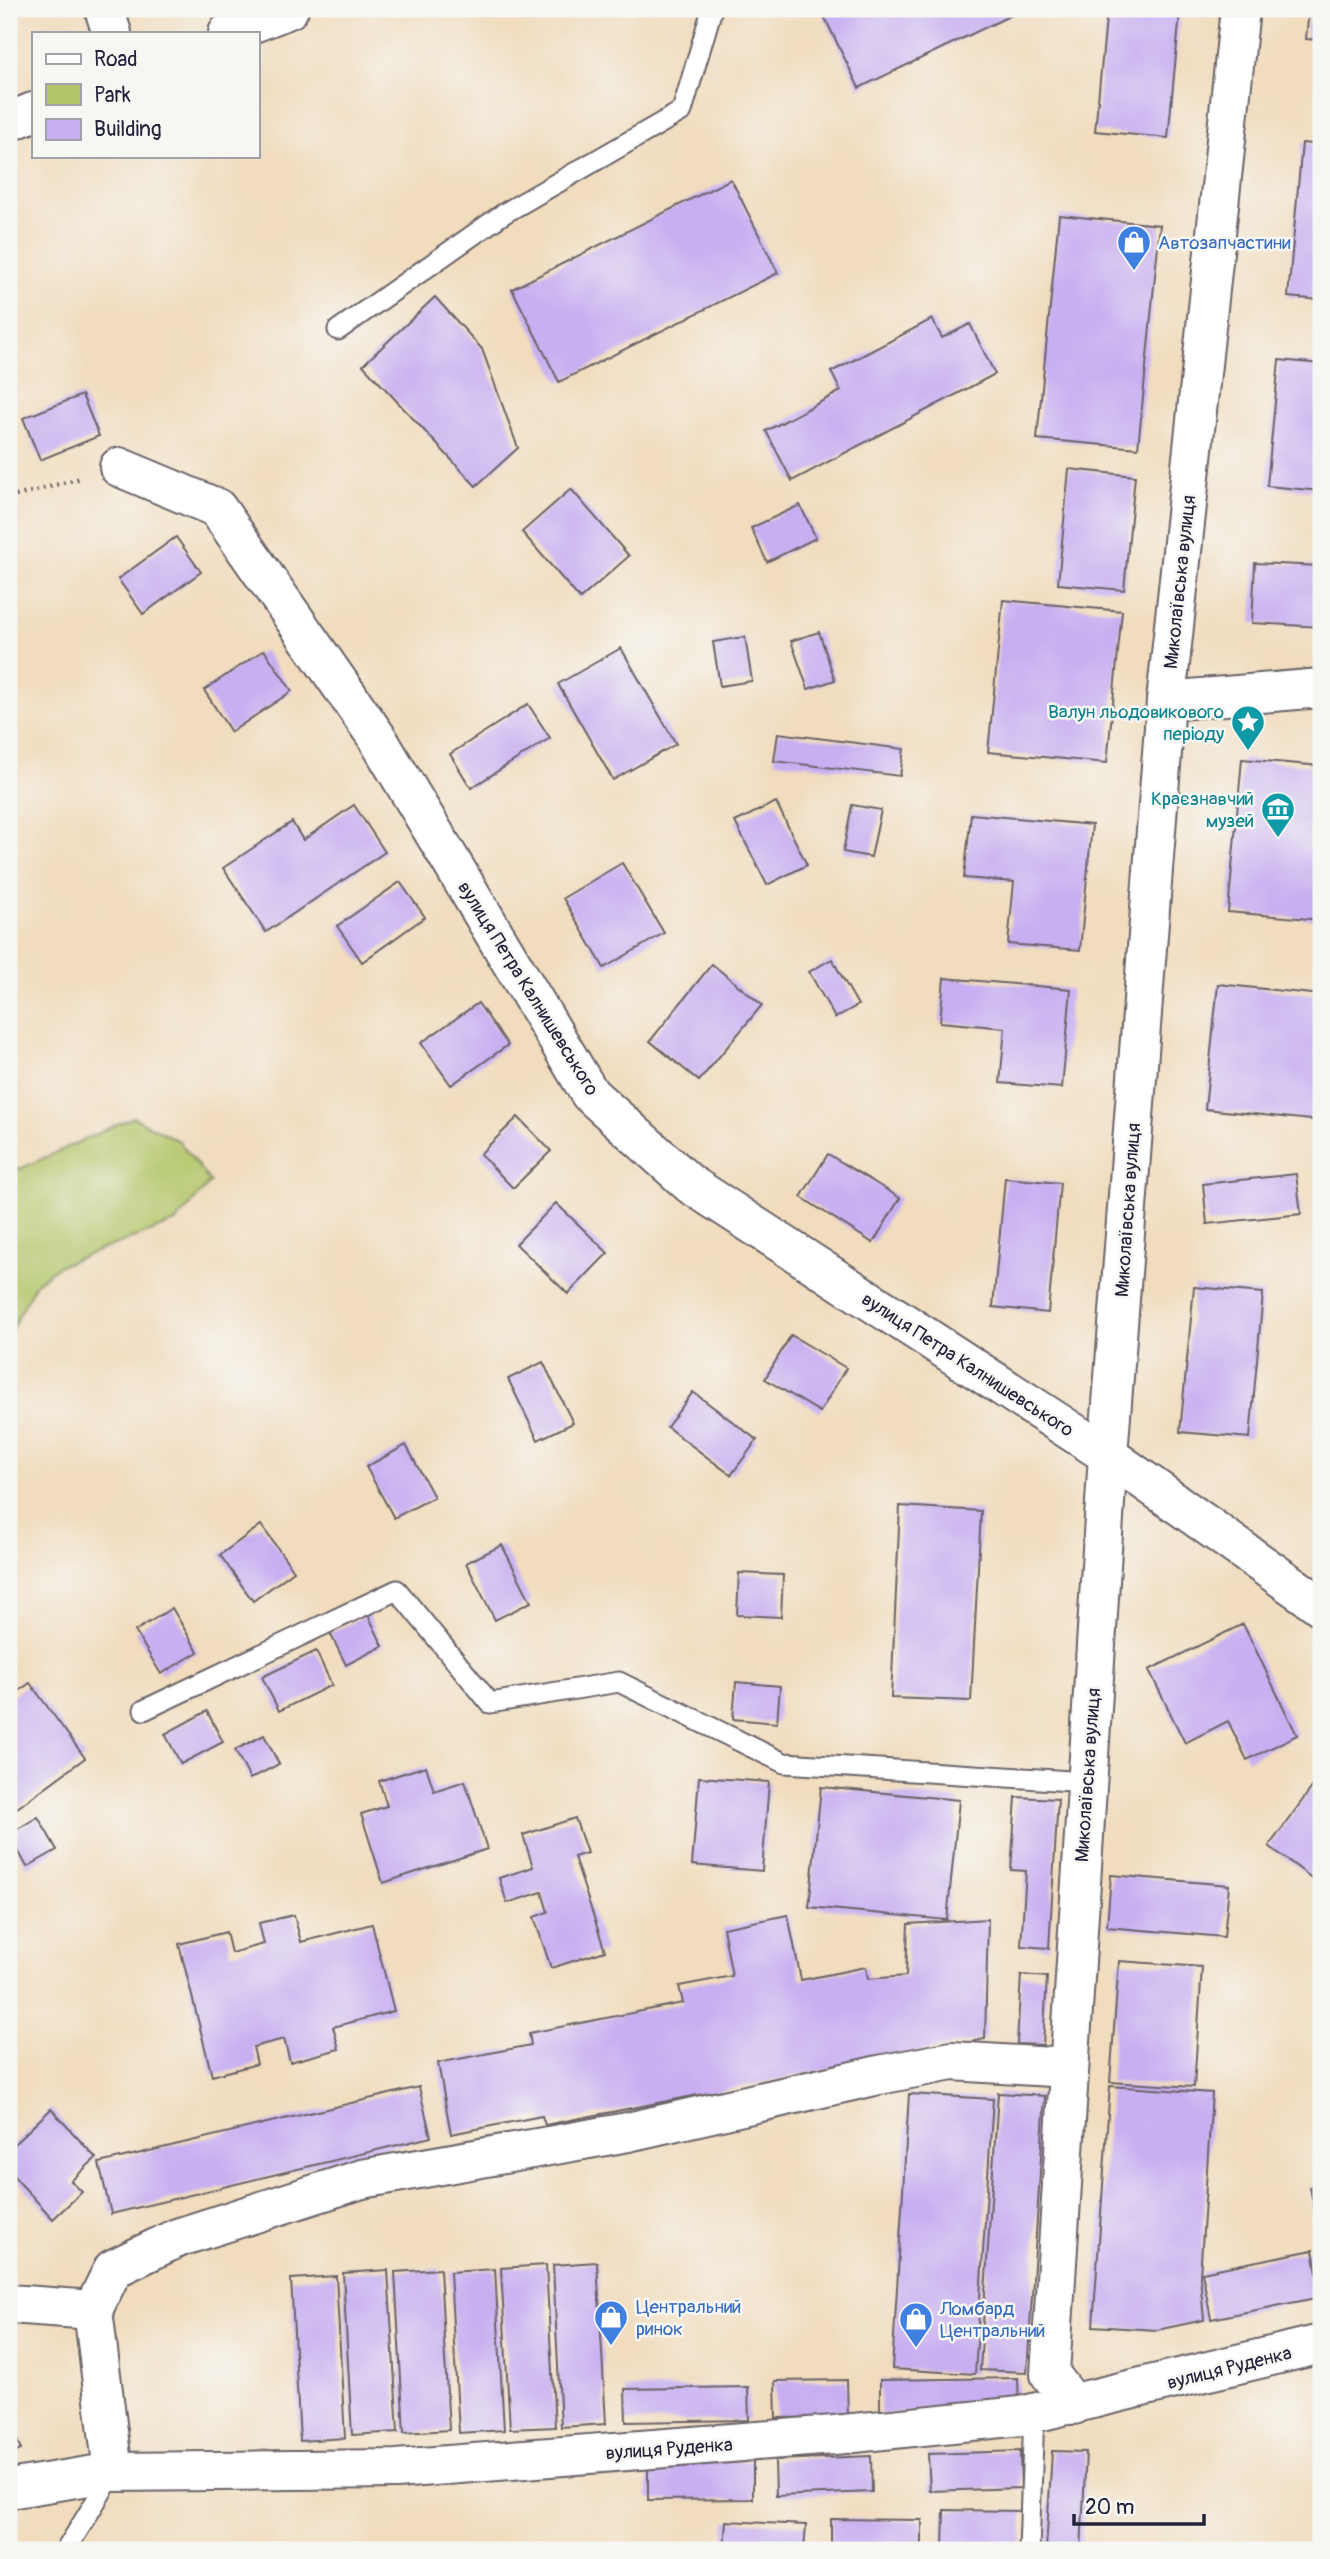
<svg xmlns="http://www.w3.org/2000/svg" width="1330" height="2559" font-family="Pangolin,sans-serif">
	<rect width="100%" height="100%" fill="#f6f6f2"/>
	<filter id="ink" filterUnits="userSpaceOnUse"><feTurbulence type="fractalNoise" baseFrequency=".0143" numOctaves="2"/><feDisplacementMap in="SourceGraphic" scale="14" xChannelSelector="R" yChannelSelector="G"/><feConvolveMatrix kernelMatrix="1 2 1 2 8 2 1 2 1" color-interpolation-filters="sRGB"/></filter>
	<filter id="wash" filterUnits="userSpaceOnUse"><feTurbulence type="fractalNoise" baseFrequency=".00686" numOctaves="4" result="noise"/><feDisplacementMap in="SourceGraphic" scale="28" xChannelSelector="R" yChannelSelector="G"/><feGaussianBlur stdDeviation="1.57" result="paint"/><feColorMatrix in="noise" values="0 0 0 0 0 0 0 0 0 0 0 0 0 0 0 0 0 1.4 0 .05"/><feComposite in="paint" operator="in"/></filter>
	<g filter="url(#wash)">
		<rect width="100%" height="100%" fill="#f1dcbd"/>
		<path fill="#b4c66a" stroke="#6b7452" stroke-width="2" d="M133,1117L179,1141L210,1182L176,1222L58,1266L36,1283L9,1334V1167L20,1169Z"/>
		<g id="blocks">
			<g fill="#c7aff1">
				<path d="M824,9H1024L859,88L821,10Z"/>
				<path d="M1107,9L1180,13L1168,138L1095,131Z"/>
				<path d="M1309,9H1321V40L1306,39Z"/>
				<path d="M1302,143L1321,145V300L1288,297Z"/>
				<path d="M731,179L778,273L559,382L512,289Z"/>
				<path d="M1059,215L1160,225L1138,448L1037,439Z"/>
				<path d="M435,297L482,349L518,448L476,486L363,365Z"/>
				<path d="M932,319L942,338L970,324L995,374L792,481L766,431L841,391L831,372Z"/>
				<path d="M1279,360L1321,364V491L1267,486Z"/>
				<path d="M82,395L99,436L40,460L23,418Z"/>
				<path d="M1069,469L1135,476L1124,590L1058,584Z"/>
				<path d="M571,489L629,556L580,599L522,532Z"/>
				<path d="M800,505L816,538L767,562L751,528Z"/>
				<path d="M176,537L201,572L143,614L118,579Z"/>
				<path d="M1255,563L1321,566V627L1252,623Z"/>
				<path d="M1003,600L1122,611L1107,763L988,752Z"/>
				<path d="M819,632L835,680L808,689L791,641Z"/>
				<path d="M745,637L752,681L720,686L713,642Z"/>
				<path d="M621,648L676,744L613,780L558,684Z"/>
				<path d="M264,650L292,691L231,732L204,690Z"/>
				<path d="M528,704L550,738L471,788L450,754Z"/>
				<path d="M778,733L904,749L900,776L774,761Z"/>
				<path d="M1242,759L1321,766V920L1228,912Z"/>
				<path d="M776,802L807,865L767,885L735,822Z"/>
				<path d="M354,805L385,852L266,932L223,868L292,822L303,840Z"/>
				<path d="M852,805L881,810L871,857L843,852Z"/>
				<path d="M971,814L1092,825L1080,950L1008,944L1014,882L964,878Z"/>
				<path d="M622,863L664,933L604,968L563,898Z"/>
				<path d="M400,882L425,917L362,962L337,926Z"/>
				<path d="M832,959L858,1005L835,1018L809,972Z"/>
				<path d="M712,964L762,1005L699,1081L650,1041Z"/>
				<path d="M944,978L1071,989L1062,1088L1000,1083L1005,1028L940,1022Z"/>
				<path d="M1218,984L1321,995L1315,1056L1321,1057V1121L1205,1109Z"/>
				<path d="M478,1003L508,1045L451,1085L421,1043Z"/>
				<path d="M518,1117L551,1151L513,1188L480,1154Z"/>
				<path d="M828,1154L900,1198L873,1243L801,1197Z"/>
				<path d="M1296,1174L1301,1214L1207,1224L1203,1184Z"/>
				<path d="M1005,1178L1060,1183L1048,1313L993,1307Z"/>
				<path d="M556,1203L608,1253L568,1294L516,1244Z"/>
				<path d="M1194,1287L1263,1293L1250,1438L1180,1432Z"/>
				<path d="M791,1335L846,1368L820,1412L765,1379Z"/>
				<path d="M543,1362L573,1423L538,1440L508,1379Z"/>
				<path d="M693,1392L757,1440L731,1475L667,1427Z"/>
				<path d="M406,1445L434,1497L394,1518L366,1467Z"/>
				<path d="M900,1506L981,1511L971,1701L891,1698Z"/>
				<path d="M261,1525L294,1571L253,1601L220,1555Z"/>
				<path d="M502,1545L531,1602L495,1620L466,1563Z"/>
				<path d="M739,1573L783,1575L781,1617L737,1615Z"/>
				<path d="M172,1608L198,1652L161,1674L135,1631Z"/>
				<path d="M368,1615L383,1646L346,1665L330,1633Z"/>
				<path d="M1243,1624L1297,1735L1247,1760L1228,1721L1185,1743L1149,1670Z"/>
				<path d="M316,1651L332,1685L279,1711L262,1677Z"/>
				<path d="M736,1682L780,1686L777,1723L733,1719Z"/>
				<path d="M30,1683L85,1758L9,1814V1698Z"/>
				<path d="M207,1711L223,1742L181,1764L165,1734Z"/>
				<path d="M264,1735L279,1764L250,1779L235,1750Z"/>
				<path d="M426,1766L434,1791L465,1781L487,1849L383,1883L361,1814L387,1806L379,1781Z"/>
				<path d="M1321,1775V1885L1269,1846Z"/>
				<path d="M699,1777L769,1782L762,1871L692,1865Z"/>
				<path d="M821,1787L959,1800L947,1920L809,1907Z"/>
				<path d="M1016,1797L1058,1799L1049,1948L1021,1946L1026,1871L1011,1870Z"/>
				<path d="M38,1817L57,1850L27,1867L9,1834Z"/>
				<path d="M575,1818L587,1853L574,1857L605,1951L551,1968L534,1917L548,1912L542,1892L507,1903L499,1878L533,1867L523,1835Z"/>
				<path d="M1111,1875L1229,1885L1224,1937L1107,1927Z"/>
				<path d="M294,1915L301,1942L372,1924L394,2011L333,2027L339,2049L290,2062L284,2039L253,2047L257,2064L212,2076L179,1944L226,1932L231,1953L264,1944L259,1923Z"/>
				<path d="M788,1915L801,1980L866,1967L868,1979L906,1976L908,1924L988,1919L985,2039L545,2125L542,2116L451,2134L438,2063L531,2045L529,2033L683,2003L679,1986L732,1976L723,1928Z"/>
				<path d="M1119,1961L1202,1967L1194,2087L1110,2082Z"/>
				<path d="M1021,1975L1047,1977L1043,2045L1017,2044Z"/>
				<path d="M1110,2086L1212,2093L1200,2277L1204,2320L1157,2330L1093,2326Z"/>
				<path d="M419,2087L431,2137L111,2214L99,2163Z"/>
				<path d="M998,2093L1045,2096L1027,2372L980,2370Z"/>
				<path d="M909,2094L993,2099L975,2374L892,2369Z"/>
				<path d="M51,2109L96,2158L71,2181L82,2192L53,2219L9,2171V2149Z"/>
				<path d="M1321,2184V2237H1320L1310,2187Z"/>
				<path d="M1313,2250L1321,2297L1211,2319L1202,2272Z"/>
				<path d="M597,2262L606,2424L561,2427L553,2265Z"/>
				<path d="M546,2265L555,2427L510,2429L501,2268Z"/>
				<path d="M440,2269L449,2430L404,2433L395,2272Z"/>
				<path d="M495,2269L504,2430L459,2433L450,2272Z"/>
				<path d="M388,2270L398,2432L352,2435L343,2273Z"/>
				<path d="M336,2276L345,2438L300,2441L291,2279Z"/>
				<path d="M1018,2378L1019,2411L880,2414V2380Z"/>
				<path d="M847,2380L848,2417L776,2418L775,2381Z"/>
				<path d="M748,2387L749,2420L626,2422L625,2389Z"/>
				<path d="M9,2419L21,2450L9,2455Z"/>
				<path d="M1020,2451L1021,2488L930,2491L928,2454Z"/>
				<path d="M1052,2451L1086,2452L1081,2550H1046Z"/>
				<path d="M871,2456L872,2492L776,2496L775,2460Z"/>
				<path d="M648,2461H753V2499L648,2500Z"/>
				<path d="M944,2510L1023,2511L1022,2550H943Z"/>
				<path d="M831,2519L922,2520V2550H831Z"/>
				<path d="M726,2521L806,2525L804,2550H724Z"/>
			</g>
		</g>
	</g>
	<g filter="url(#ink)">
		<use href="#blocks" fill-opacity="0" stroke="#6a6368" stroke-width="2"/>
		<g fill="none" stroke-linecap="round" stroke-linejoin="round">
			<g stroke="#6a6368" stroke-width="23">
				<g id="service">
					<path d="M338,330L503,214L682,111L712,9"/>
					<path d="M144,1710L397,1590L490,1703L619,1682L784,1763L1087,1782"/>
					<path d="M66,2550L113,2473"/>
					<path d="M1029,2550L1034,2413"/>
				</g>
			</g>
			<g stroke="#6a6368" stroke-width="42">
				<g id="minor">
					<path d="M104,9L112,33"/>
					<path d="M119,467L217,508L376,736L590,1094L690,1184L1108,1455L1321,1606"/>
					<path d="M1166,701L1321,688"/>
					<path d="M9,2304L93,2310"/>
					<path d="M1074,2405L1050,2374L1108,1455L1166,701L1240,9"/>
					<path d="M113,2472L93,2310L113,2269L177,2238L362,2179L628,2132L879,2075L952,2061L1069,2068"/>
					<path d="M9,2489L113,2472L396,2469L834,2435L1021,2416L1321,2344"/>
				</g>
			</g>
			<g stroke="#6a6368" stroke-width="42">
				<g id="primary">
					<path d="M228,33L289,9"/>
					<path d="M9,122L33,112"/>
				</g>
			</g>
			<path stroke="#6a6368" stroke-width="4.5" stroke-dasharray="2 5" stroke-linecap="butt" d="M9,498L81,478"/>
			<use href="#service" stroke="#fff" stroke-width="19"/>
			<use href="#minor" stroke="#fff" stroke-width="38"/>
			<use href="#primary" stroke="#fff" stroke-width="38"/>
		</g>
	</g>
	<defs>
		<g id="shop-pin" transform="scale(1.75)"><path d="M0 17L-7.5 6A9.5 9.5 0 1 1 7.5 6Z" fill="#3f7fe0" stroke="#f6f6f2"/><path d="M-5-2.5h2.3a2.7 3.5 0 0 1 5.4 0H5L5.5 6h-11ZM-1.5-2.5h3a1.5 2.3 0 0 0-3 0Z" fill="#fff"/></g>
		<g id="sight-pin" transform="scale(1.75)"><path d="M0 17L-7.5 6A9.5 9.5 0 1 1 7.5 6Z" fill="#0f9aa8" stroke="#f6f6f2"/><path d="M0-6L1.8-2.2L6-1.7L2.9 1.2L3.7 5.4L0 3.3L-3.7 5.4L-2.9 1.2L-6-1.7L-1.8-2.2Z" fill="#fff"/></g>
		<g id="museum-pin" transform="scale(1.75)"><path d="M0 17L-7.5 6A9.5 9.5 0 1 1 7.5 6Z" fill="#0f9aa8" stroke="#f6f6f2"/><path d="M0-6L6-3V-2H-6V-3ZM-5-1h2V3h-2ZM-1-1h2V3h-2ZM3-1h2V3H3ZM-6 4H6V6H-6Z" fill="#fff"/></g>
	</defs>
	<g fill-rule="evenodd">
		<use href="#shop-pin" x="1134" y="242"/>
		<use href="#sight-pin" x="1248" y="722"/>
		<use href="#museum-pin" x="1278" y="809"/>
		<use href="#shop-pin" x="611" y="2317"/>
		<use href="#shop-pin" x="916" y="2319"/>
	</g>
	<g text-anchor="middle" stroke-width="5" stroke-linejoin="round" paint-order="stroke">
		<g font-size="19" fill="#366cbe" stroke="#f6f6f2" text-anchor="start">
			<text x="1158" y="249">Автозапчастини</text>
			<text x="636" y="2313">Центральний<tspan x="636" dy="22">ринок</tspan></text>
			<text x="940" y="2315">Ломбард<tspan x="940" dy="22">Центральний</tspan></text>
		</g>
		<g font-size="19" fill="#22223b" stroke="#f6f6f2">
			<text transform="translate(1179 582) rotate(-84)" y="7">Миколаївська вулиця</text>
			<text transform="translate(529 988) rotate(58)" y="7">вулиця Петра Калнишевського</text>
			<text transform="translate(1127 1210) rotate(-86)" y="7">Миколаївська вулиця</text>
			<text transform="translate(968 1364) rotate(33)" y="7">вулиця Петра Калнишевського</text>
			<text transform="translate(1087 1775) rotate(-86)" y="7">Миколаївська вулиця</text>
			<text transform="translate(1229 2367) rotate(-14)" y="7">вулиця Руденка</text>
			<text transform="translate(669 2448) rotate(-4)" y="7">вулиця Руденка</text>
		</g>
		<g font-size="19" fill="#0d838f" stroke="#f6f6f2" text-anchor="end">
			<text x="1224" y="718">Валун льодовикового<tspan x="1224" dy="22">періоду</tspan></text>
			<text x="1254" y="805">Краєзнавчий<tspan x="1254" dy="22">музей</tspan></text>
		</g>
	</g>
	<rect width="1330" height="2559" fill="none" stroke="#f6f6f2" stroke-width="35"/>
	<rect x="32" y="32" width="228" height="126" fill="#f6f6f2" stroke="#a1a1a9" stroke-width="2"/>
	<rect x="46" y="54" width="35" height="10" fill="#ffffff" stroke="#a1a1a9" stroke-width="2"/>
	<text x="94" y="66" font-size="21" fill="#22223b">Road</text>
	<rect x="46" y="84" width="35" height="21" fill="#b4c66a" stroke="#a1a1a9" stroke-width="2"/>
	<text x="94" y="102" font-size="21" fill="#22223b">Park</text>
	<rect x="46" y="119" width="35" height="21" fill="#c7aff1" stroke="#a1a1a9" stroke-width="2"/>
	<text x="94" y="136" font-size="21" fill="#22223b">Building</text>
	<path d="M1074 2514v10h130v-10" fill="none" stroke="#22223b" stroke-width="3.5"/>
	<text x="1085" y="2514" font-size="21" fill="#22223b" stroke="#f6f6f2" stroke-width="5" paint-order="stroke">20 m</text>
</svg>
